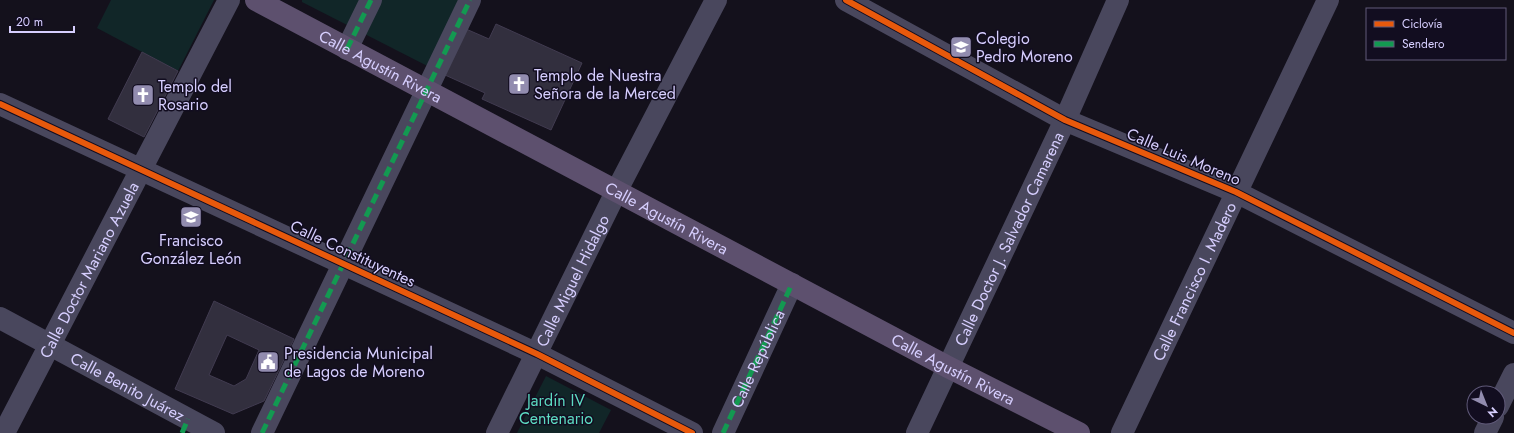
<svg xmlns="http://www.w3.org/2000/svg" width="1514" height="433" font-family="Jost,sans-serif">
	<rect width="100%" height="100%" fill="#14111c"/>
	<g fill="#112628">
		<path d="M111,0H214L178,71L97,28Z"/>
		<path d="M302,0H480L445,75L302,2Z"/>
		<path d="M546,376L611,410L599,433H517Z"/>
	</g>
	<g fill="#322f3e" stroke="#413b50" fill-rule="evenodd">
		<path d="M496,24L582,63L551,130L482,99L485,93L445,75L466,29L489,39Z"/>
		<path d="M142,52L178,71L144,137L108,119Z"/>
		<path d="M214,301L294,339L264,401L233,414L175,389ZM227,335L259,350L246,379L234,386L209,375Z"/>
	</g>
	<g fill="none" stroke-linecap="round" stroke-linejoin="round">
		<g stroke="#49475d" stroke-width="22">
			<path d="M846,0L1065,120L1236,192L1514,333"/>
			<path d="M347,49L371,0"/>
			<path d="M0,104L537,354L692,433"/>
			<path id="s1" d="M0,318L214,433"/>
			<path d="M1498,406L1514,374"/>
			<path id="s2" d="M4,433L229,0"/>
			<path d="M262,433L470,0"/>
			<path id="s3" d="M497,433L616,192L716,0"/>
			<path id="s4" d="M723,433L792,284"/>
			<path id="s5" d="M917,433L1065,120L1118,0"/>
			<path id="s6" d="M1122,433L1328,0"/>
			<path d="M1485,433L1493,417"/>
		</g>
		<path stroke="#5d506e" stroke-width="22" id="s7" d="M256,0L948,367L1079,433"/>
		<g stroke="#139951" stroke-width="5" stroke-dasharray="10 5" stroke-linecap="butt">
			<path d="M347,49L371,0"/>
			<path d="M182,433L188,419"/>
			<path d="M262,433L470,0"/>
			<path d="M723,433L792,284"/>
		</g>
		<g stroke="#120d20" stroke-width="8">
			<g id="cycleway">
				<path d="M846,0L1065,120L1236,192L1514,333"/>
				<path d="M0,104L537,354L692,433"/>
			</g>
		</g>
		<use href="#cycleway" stroke="#e8590c" stroke-width="6"/>
	</g>
	<defs>
		<g id="school-square" transform="scale(1.15)"><rect x="-9" y="-9" width="18" height="18" rx="4" fill="#928caf" stroke="#120d20"/><path d="M0-5L7-2L0 1L-7-2ZM-4 1L0 2.5L4 1V4Q0 6-4 4Z" fill="#fff"/></g>
		<g id="church-square" transform="scale(1.15)"><rect x="-9" y="-9" width="18" height="18" rx="4" fill="#928caf" stroke="#120d20"/><path d="M-1.2-6h2.4v3.5h3.3v2.4h-3.3V6h-2.4V-.1h-3.3v-2.4h3.3Z" fill="#fff"/></g>
		<g id="civic-square" transform="scale(1.15)"><rect x="-9" y="-9" width="18" height="18" rx="4" fill="#928caf" stroke="#120d20"/><path d="M-.6-6.5H3V-4.5H.6V-3L4-1V1h2V6H-6V1h2V-1L-.6-3ZM-1.2 2.5V6h2.4V2.5Z" fill="#fff"/></g>
	</defs>
	<g fill-rule="evenodd">
		<use href="#school-square" x="961" y="47"/>
		<use href="#church-square" x="519" y="84"/>
		<use href="#church-square" x="143" y="95"/>
		<use href="#school-square" x="191" y="217"/>
		<use href="#civic-square" x="268" y="362"/>
	</g>
	<g text-anchor="middle" stroke-width="3" stroke-linejoin="round" paint-order="stroke">
		<g font-size="16" fill="#d6cefe" stroke="#120d20" text-anchor="start">
			<text x="976" y="44">Colegio<tspan x="976" dy="18">Pedro Moreno</tspan></text>
			<text x="534" y="81">Templo de Nuestra<tspan x="534" dy="18">Señora de la Merced</tspan></text>
			<text x="158" y="92">Templo del<tspan x="158" dy="18">Rosario</tspan></text>
			<text x="191" y="246" text-anchor="middle">Francisco<tspan x="191" dy="18">González León</tspan></text>
			<text x="284" y="359">Presidencia Municipal<tspan x="284" dy="18">de Lagos de Moreno</tspan></text>
		</g>
		<g font-size="16" fill="#d6cefe" stroke="#120d20">
			<text dy="6" stroke="none"><textPath href="#s7" startOffset="141">Calle Agustín Rivera</textPath></text>
			<text transform="translate(1184 156) rotate(23)" y="6">Calle Luis Moreno</text>
			<text dy="6" stroke="none"><textPath href="#s7" startOffset="465">Calle Agustín Rivera</textPath></text>
			<text dy="6" stroke="none"><textPath href="#s5" startOffset="215">Calle Doctor J. Salvador Camarena</textPath></text>
			<text transform="translate(353 253) rotate(25)" y="6">Calle Constituyentes</text>
			<text dy="6" stroke="none"><textPath href="#s2" startOffset="184">Calle Doctor Mariano Azuela</textPath></text>
			<text dy="6" stroke="none"><textPath href="#s3" startOffset="170">Calle Miguel Hidalgo</textPath></text>
			<text dy="6" stroke="none"><textPath href="#s6" startOffset="168">Calle Francisco I. Madero</textPath></text>
			<text dy="6" stroke="none"><textPath href="#s4" startOffset="82">Calle República</textPath></text>
			<text dy="6" stroke="none"><textPath href="#s7" startOffset="789">Calle Agustín Rivera</textPath></text>
			<text dy="6" stroke="none"><textPath href="#s1" startOffset="145">Calle Benito Juárez</textPath></text>
		</g>
		<g font-size="16" fill="#5cdbc2" stroke="#120d20">
			<text x="556" y="406">Jardín IV<tspan x="556" dy="18">Centenario</tspan></text>
		</g>
	</g>
	<rect x="1366" y="8" width="140" height="52" fill="#120d20" stroke="#605a79"/>
	<rect x="1374" y="21" width="20" height="6" fill="#e8590c" stroke="#605a79"/>
	<text x="1402" y="28" font-size="12" fill="#d6cefe">Ciclovía</text>
	<rect x="1374" y="41" width="20" height="6" fill="#139951" stroke="#605a79"/>
	<text x="1402" y="48" font-size="12" fill="#d6cefe">Sendero</text>
	<g transform="translate(1486 405) rotate(137)"><circle r="19" fill="#120d20" stroke="#605a79"/>
	<path d="M0-3L7 15L0 10L-7 15Z" fill="#928caf"/>
	<text y="-6" font-size="11" font-weight="bold" text-anchor="middle" fill="#d6cefe">N</text>
	</g>
	<path d="M10 26v6h64v-6" fill="none" stroke="#d6cefe" stroke-width="2"/>
	<text x="16" y="26" font-size="12" fill="#d6cefe" stroke="#120d20" stroke-width="3" paint-order="stroke">20 m</text>
</svg>
